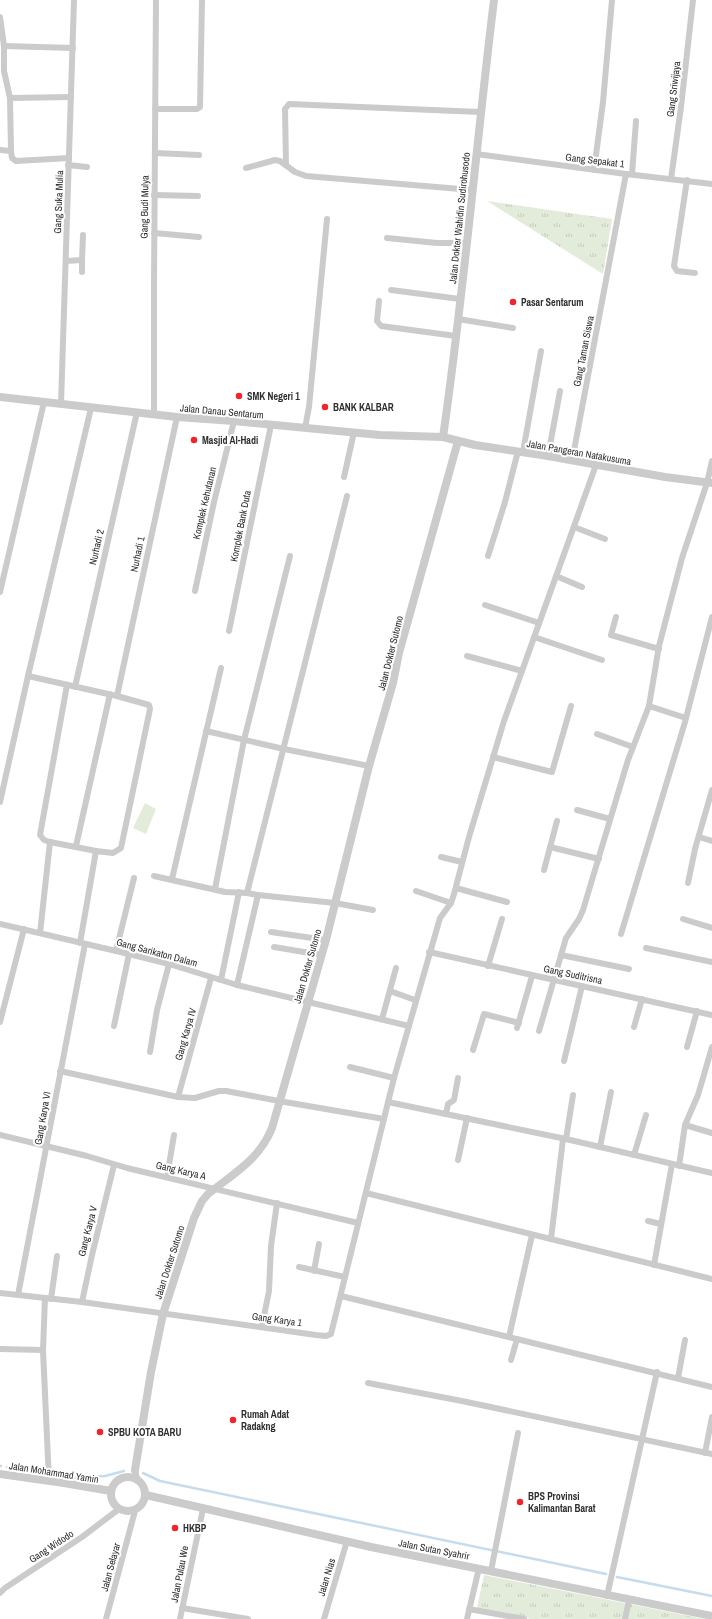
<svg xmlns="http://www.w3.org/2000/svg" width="712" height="1619" font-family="'Archivo Narrow',sans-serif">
	<defs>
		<pattern id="grass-tufts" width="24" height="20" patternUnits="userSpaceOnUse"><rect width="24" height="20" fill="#e3ecda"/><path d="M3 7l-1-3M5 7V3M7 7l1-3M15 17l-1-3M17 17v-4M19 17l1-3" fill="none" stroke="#c3cbbb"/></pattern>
	</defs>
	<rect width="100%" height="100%" fill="#fff"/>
	<g fill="url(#grass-tufts)">
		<path d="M487,201L612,219L603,274Z"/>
		<path d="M484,1575L704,1619H531L477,1608Z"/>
	</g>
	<path fill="#e3ecda" d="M145,803L156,809L146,834L133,828Z"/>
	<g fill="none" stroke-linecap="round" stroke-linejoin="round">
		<g stroke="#c5dced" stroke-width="2.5">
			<path d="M0,1466H1"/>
			<path d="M7,1467L22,1468"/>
			<path d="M29,1469L76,1478L105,1476L124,1471"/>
			<path d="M143,1473L160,1481L606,1574"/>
			<path d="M617,1577L712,1596"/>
		</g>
		<g stroke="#cbcbcb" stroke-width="6">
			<path d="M0,17L4,46V71L10,98"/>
			<path d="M4,46L73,48"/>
			<path d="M155,109H197L200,107L202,0"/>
			<path d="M0,150L11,151L10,98L71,97"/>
			<path d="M11,151L12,158L16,161L69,158"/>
			<path d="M155,153L199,155"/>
			<path d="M476,154L626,174L712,184"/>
			<path d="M68,165L87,167"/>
			<path d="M286,165L285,109L289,104L480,112"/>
			<path d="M246,168L275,160L280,161L295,172L306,176L472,190"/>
			<path d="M594,170L603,102L612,0"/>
			<path d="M632,174L636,121"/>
			<path d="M671,179L681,107L693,0"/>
			<path d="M687,180L674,266L677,271L695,273"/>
			<path d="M154,195L198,196"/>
			<path d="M154,233L199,237"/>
			<path d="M387,238L437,243H466"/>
			<path d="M82,260V272"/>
			<path d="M66,261L82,260L83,235"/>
			<path d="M391,290L460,299"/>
			<path d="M379,301L377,321L381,326L456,336"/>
			<path d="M458,319L513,328"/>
			<path d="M61,404L74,0"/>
			<path d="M154,413V284L156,0"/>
			<path d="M305,428L309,407L327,219"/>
			<path d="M523,452L541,351"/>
			<path d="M548,456L560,391"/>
			<path d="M572,461L626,174"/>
			<path d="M344,477L354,432"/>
			<path d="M574,527L605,539"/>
			<path d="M488,556L505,502L518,451"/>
			<path d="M556,576L582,587"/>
			<path d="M195,591L214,502L234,421"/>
			<path d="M0,592L44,402"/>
			<path d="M485,605L539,623"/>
			<path d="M616,617L611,635L659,649"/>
			<path d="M229,631L271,425"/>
			<path d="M534,637L602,660"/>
			<path d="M467,656L522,671"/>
			<path d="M28,676L91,408"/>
			<path d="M67,685L40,835L44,840L50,842L96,851"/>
			<path d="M75,687L137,412"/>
			<path d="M117,696L177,417"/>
			<path d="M649,706L686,718"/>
			<path d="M206,731L284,749L369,766"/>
			<path d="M597,734L633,747"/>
			<path d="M493,757L552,772L571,706"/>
			<path d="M0,802L28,676L117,696L149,705L150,709L121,848L113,853L96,851L80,943"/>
			<path d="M577,810L610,819"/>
			<path d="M699,837L712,841"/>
			<path d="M76,846L110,694"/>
			<path d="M550,847L599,859"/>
			<path d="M441,857L462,862"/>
			<path d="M544,870L557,821"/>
			<path d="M154,876L225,892L247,893L258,895L335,903L373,910"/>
			<path d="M172,879L221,668"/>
			<path d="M688,883L695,849L712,790"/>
			<path d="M456,888L507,902"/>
			<path d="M215,889L244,740L290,556"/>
			<path d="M416,891L451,903"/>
			<path d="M247,893L347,496"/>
			<path d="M683,919L712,928"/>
			<path d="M0,924L129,954L169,964L237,985L409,1026"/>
			<path d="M271,932L326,940"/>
			<path d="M40,933L50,842"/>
			<path d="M621,934L685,722L712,617"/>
			<path d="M274,947L322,955"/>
			<path d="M646,948L712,962"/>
			<path d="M116,951L134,878"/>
			<path d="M429,952L712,1015"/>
			<path d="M561,955L629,969"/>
			<path d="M488,966L502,919"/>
			<path d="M221,980L239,892"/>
			<path d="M237,985L258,895"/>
			<path d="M390,991L415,1000"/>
			<path d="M382,1019L396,968"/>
			<path d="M0,1022L24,929"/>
			<path d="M114,1026L129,954"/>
			<path d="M634,1027L642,999"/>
			<path d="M517,1028L532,976"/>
			<path d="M539,1031L566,938L579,919L583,910L628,760L649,706L659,646L682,558L707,483L712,461"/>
			<path d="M687,1047L697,1011"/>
			<path d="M473,1050L484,1014L519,1023"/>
			<path d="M150,1052L157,1010L169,964"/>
			<path d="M564,1061L582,986"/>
			<path d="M350,1067L394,1078"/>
			<path d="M60,1071L178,1097L195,1098L219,1091H226L279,1101L384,1119"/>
			<path d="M178,1097L211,978"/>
			<path d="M388,1102L566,1139L712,1173"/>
			<path d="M446,1114L448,1104L454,1100L458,1078"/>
			<path d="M685,1125L712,1133"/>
			<path d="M0,1135L87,1156L127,1168L358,1223"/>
			<path d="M566,1139L573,1095"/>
			<path d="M600,1147L611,1092"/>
			<path d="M634,1155L646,1115"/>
			<path d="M458,1160L467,1118"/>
			<path d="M679,1166L685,1125L698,1095L712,1047"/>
			<path d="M167,1177L174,1135"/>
			<path d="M366,1193L712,1279"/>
			<path d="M648,1221L661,1224"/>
			<path d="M551,1239L563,1139"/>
			<path d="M654,1265L672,1164"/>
			<path d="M299,1267L345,1277"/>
			<path d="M314,1271L319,1244"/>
			<path d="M0,1293L82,1302L316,1335L326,1336L331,1334L394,1078L440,918L451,903L454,894L469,837L504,721L596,465"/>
			<path d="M18,1295C41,1178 62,1061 85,944"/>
			<path d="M341,1296L712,1387"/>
			<path d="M45,1298L43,1350L49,1481"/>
			<path d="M51,1299L57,1256"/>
			<path d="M82,1302L92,1255L114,1165"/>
			<path d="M262,1326L269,1291L271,1246L277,1203"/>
			<path d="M509,1337L532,1235"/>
			<path d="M0,1349L43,1350"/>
			<path d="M511,1360L517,1339"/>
			<path d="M678,1378L685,1340"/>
			<path d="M368,1383L462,1401L712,1454"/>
			<path d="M705,1453L712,1417"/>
			<path d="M135,1470L137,1479"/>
			<path d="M491,1571L518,1433"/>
			<path d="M0,1593L5,1588L82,1537L119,1509"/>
			<path d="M607,1596L657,1372"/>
			<path d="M182,1608L248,1619"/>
			<path d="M469,1609L524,1619"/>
			<path d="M106,1619L135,1511"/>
			<path d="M180,1619L203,1509"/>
			<path d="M324,1619L347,1541"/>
			<path d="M467,1619L479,1568"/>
			<path d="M625,1619L629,1600"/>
		</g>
		<g stroke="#cbcbcb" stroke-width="8">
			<path d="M0,397L177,417L234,421L380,435L443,437L475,445L548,456L665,477L712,483"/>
			<path d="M443,437C464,292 476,146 494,0"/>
			<path d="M135,1470L151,1372L163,1314L194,1218L202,1201L208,1194C234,1173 259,1160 272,1128L326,940L369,766L393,683L399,653L458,441"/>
			<path d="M0,1474L64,1483L111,1491"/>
			<circle cx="128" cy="1494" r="17"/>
			<path d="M146,1495L371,1547L712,1616"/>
		</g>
	</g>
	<g fill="#ef252e" stroke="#fff" stroke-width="1.5">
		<circle cx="513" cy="302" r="4"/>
		<circle cx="239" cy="396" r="4"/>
		<circle cx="325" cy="407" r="4"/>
		<circle cx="194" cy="440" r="4"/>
		<circle cx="233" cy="1420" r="4"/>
		<circle cx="100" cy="1432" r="4"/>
		<circle cx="520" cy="1502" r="4"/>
		<circle cx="175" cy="1528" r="4"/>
	</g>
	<g text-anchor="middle" stroke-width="4" stroke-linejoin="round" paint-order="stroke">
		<g font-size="10" fill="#2e2e2e" stroke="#fff">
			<text transform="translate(673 89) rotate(-83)" y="4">Gang Sriwijaya</text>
			<text transform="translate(595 160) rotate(7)" y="4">Gang Sepakat 1</text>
			<text transform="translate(58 202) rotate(-88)" y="4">Gang Suka Mulia</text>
			<text transform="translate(144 207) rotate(-89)" y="4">Gang Budi Mulya</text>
			<text transform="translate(459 218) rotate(-84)" y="4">Jalan Dokter Wahidin Sudirohusodo</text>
			<text transform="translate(583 351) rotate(-79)" y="4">Gang Taman Siswa</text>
			<text transform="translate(222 411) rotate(5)" y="4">Jalan Danau Sentarum</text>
			<text transform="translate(579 452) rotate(10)" y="4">Jalan Pangeran Natakusuma</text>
			<text transform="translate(204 503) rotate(-77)" y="4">Komplek Kehutanan</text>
			<text transform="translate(240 526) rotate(-79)" y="4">Komplek Bank Duta</text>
			<text transform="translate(96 547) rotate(-77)" y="4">Nurhadi 2</text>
			<text transform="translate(137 554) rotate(-78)" y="4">Nurhadi 1</text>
			<text transform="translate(390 653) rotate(-76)" y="4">Jalan Dokter Sutomo</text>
			<text transform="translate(157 952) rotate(15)" y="4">Gang Sarikaton Dalam</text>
			<text transform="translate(307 966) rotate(-74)" y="4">Jalan Dokter Sutomo</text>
			<text transform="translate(573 974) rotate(12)" y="4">Gang Suditrisna</text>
			<text transform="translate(185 1034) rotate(-74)" y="4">Gang Karya IV</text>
			<text transform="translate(42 1118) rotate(-80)" y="4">Gang Karya VI</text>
			<text transform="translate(181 1170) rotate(13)" y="4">Gang Karya A</text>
			<text transform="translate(87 1231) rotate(-76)" y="4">Gang Karya V</text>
			<text transform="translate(169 1262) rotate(-72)" y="4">Jalan Dokter Sutomo</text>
			<text transform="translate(277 1319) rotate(8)" y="4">Gang Karya 1</text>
			<text transform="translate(54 1472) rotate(9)" y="4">Jalan Mohammad Yamin</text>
			<text transform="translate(51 1546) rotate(-33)" y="4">Gang Widodo</text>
			<text transform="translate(434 1549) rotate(11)" y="4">Jalan Sutan Syahrir</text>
			<text transform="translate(110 1567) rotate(-75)" y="4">Jalan Selayar</text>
			<text transform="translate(179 1574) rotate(-79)" y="4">Jalan Pulau We</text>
			<text transform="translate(326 1577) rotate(-73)" y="4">Jalan Nias</text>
		</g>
		<g font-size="10" font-weight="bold" fill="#2e2e2e" stroke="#fff" text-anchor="start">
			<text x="521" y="306">Pasar Sentarum</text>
			<text x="247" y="400">SMK Negeri 1</text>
			<text x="333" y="411">BANK KALBAR</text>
			<text x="202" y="444">Masjid Al-Hadi</text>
			<text x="241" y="1418">Rumah Adat<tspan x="241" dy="12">Radakng</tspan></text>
			<text x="108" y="1436">SPBU KOTA BARU</text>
			<text x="528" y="1500">BPS Provinsi<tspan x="528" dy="12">Kalimantan Barat</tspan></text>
			<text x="183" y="1532">HKBP</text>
		</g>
	</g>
</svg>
